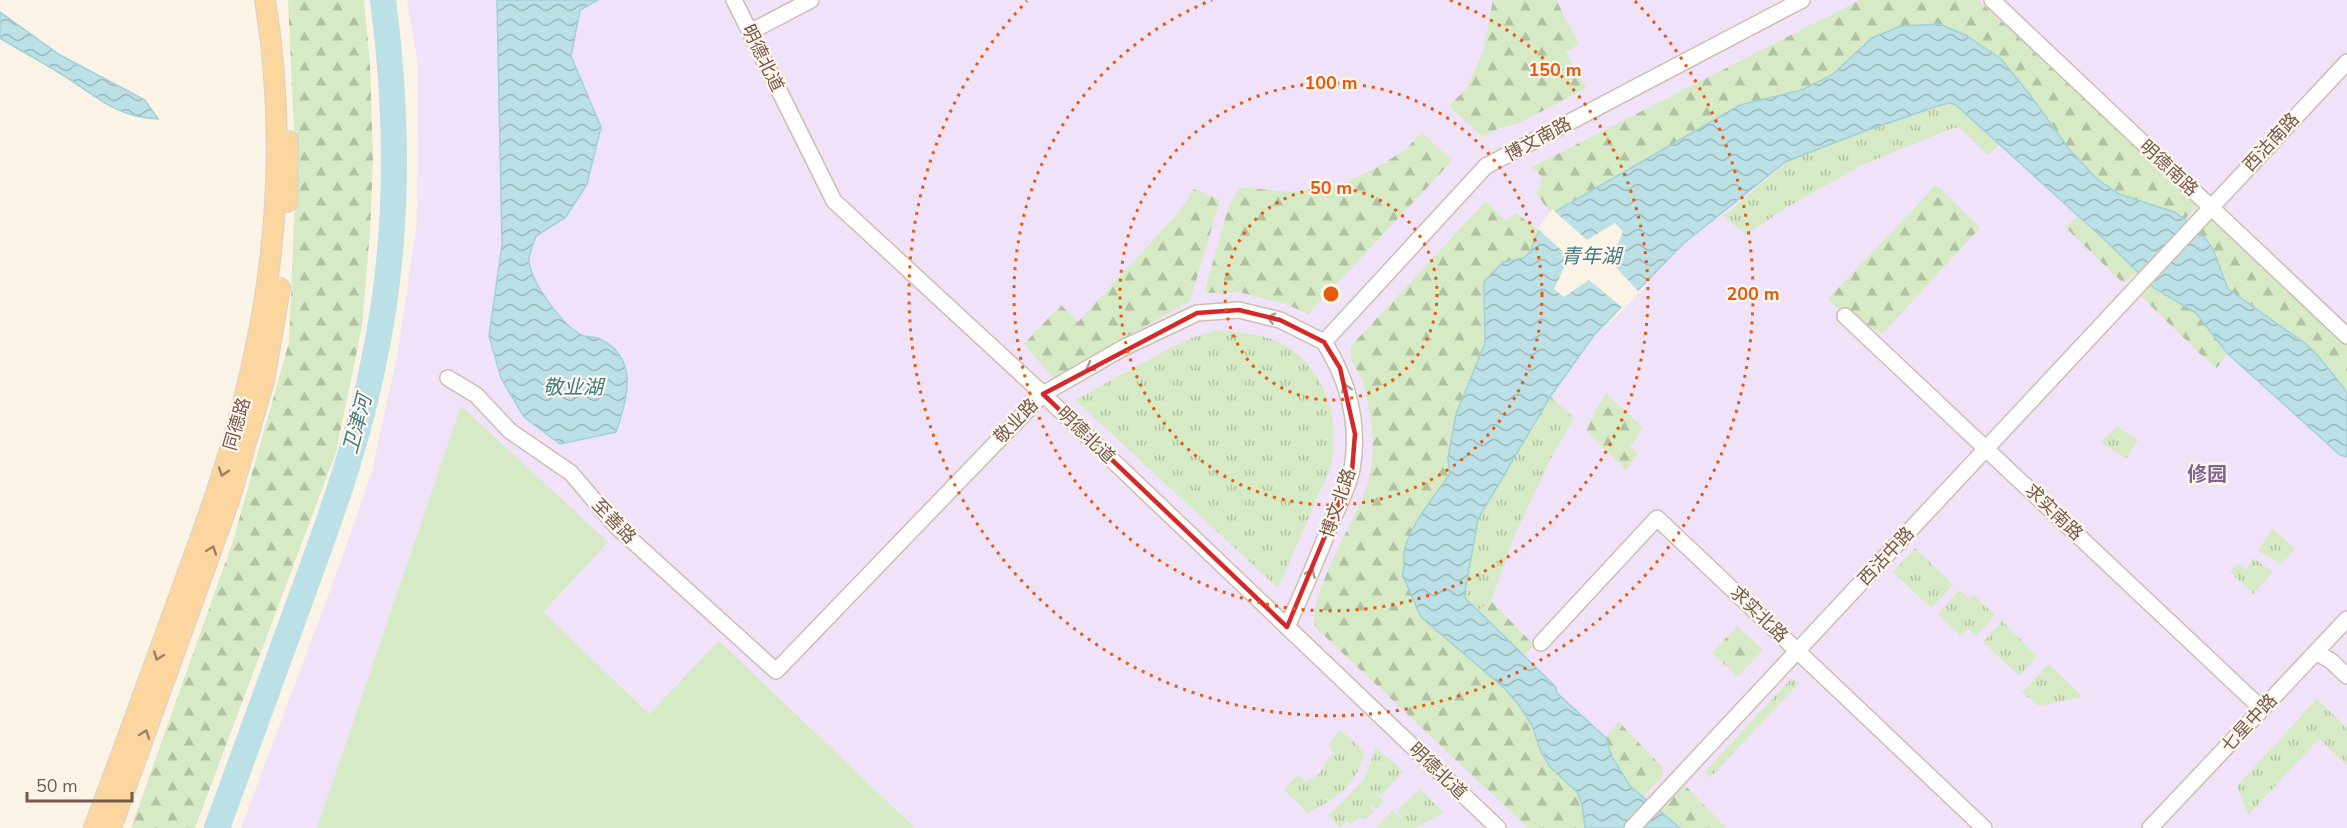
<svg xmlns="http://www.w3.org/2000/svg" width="2347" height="828" font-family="'Nunito Sans','Noto Sans SC',sans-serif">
	<defs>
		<pattern id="grass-tufts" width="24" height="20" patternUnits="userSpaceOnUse" patternTransform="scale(1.5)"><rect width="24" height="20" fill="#d5eac5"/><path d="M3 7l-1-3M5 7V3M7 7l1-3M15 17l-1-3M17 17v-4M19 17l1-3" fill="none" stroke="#b1c1a2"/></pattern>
		<pattern id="forest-firs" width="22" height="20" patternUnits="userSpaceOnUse" patternTransform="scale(1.5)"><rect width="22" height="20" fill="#d5eac5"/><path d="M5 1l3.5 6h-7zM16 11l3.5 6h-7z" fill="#b1c1a2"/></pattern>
		<pattern id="water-waves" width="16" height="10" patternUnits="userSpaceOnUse" patternTransform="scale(1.5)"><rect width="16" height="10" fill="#bbe1e6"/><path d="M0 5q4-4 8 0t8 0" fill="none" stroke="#9db9bc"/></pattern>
	</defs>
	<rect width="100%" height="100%" fill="#fcf3e7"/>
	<path fill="#f0e3f9" d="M407,0H2347V828H241L337,572L372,471L398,351L417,222L418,65Z"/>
	<g fill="url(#grass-tufts)">
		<path d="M1950,103L1956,105L1999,145L1988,155L1959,127L1950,129L1860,166L1784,209L1746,235L1724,216L1788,161L1862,132Z"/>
		<path d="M1215,330C1238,332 1262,333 1282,344C1324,367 1340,416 1332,462C1330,474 1321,488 1316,500C1304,529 1291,558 1278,588L1075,400L1185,340Z"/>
		<path d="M1550,396L1574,418L1555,450L1515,534L1491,601L1478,611L1464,597L1478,519Z"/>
		<path d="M2117,427L2138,440L2126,459L2100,442Z"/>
		<path d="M2272,528L2295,549L2281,564L2258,551Z"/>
		<path d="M1915,548L1953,585L1931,608L1893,572Z"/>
		<path d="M2253,558L2273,572L2253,594L2230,572L2238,563L2246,571Z"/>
		<path d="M1960,590L1970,600L1974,595L1995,615L1976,636L1968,629L1961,636L1938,614Z"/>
		<path d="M2002,621L2037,656L2019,676L1983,642Z"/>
		<path d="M2049,664L2083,697L2038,706L2022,692Z"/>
		<path d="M1792,678L1799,683L1710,778L1705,771Z"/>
		<path d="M2317,699L2347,728V765L2319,739L2248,815L2237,786Z"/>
		<path d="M1340,730L1364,751C1357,786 1338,797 1308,813L1284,790L1298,775L1306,782L1319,774L1333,752L1328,744Z"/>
		<path d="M1376,747L1403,771L1381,796L1375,791L1374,792L1384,802L1376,809L1367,803L1374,811L1365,820L1360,817L1351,825L1347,821L1340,827L1328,816L1364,779Z"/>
		<path d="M1420,789L1444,813L1415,828H1376L1384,819L1393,826L1385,818L1392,810L1401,818L1402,816L1397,811Z"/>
	</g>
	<g fill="url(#forest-firs)">
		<path d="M288,0H364L370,64L373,160L370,232L362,326L336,452L195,828H131L233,541L289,342L296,175Z"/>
		<path d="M1493,0H1556L1579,44L1566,52L1586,88L1518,124L1499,128L1483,137L1449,106L1467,88L1483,51Z"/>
		<path d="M1860,0H1978L2198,205L2185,219L2174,212L2119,194L2097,179L2069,149L1872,38L1833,75L1802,90L1740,105L1551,214L1536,193L1541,186L1540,183L1543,178L1532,167Z"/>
		<path d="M1422,132L1452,161L1308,314L1286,304L1239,292L1204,293L1229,205L1240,187L1289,192L1335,187L1378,167L1406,149Z"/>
		<path d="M1936,185L1980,228L1882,334L1841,311L1828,299Z"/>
		<path d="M1194,189L1220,200L1190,301L1053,378L1024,344L1061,305L1078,322L1179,212Z"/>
		<path d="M1486,201L1506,221L1516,213L1540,231L1531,251L1524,258L1503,262L1484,282L1485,343L1464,391L1448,458L1450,474L1423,509L1404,552V578L1519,705L1532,725L1541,752L1577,792L1582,804L1585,828H1528L1315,627C1307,594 1358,518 1368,482C1377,450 1372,416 1363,383C1359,369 1347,361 1351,346Z"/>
		<path d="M2210,214L2347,343V394L2343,387L2319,357L2293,334L2228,289L2224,275L2196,229Z"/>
		<path d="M2078,217L2138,271L2123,283L2065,227Z"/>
		<path d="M2149,283C2163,298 2183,302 2198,315C2210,326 2215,342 2227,353L2217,368L2199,353L2139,294Z"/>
		<path d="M1606,393L1643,428L1630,447L1638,453L1626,470L1589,434L1586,428Z"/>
		<path d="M1491,601L1534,645L1524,655L1478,611Z"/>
		<path d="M1737,626L1763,650L1738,677L1712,653Z"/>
		<path d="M1619,722L1662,767L1663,776L1642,797L1630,786L1612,757L1605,737Z"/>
		<path d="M1680,780L1726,828H1680L1654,808Z"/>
	</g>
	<path fill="#d5eac5" d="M461,406L608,542L543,612L649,714L719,641L915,828H317Z"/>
	<g fill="url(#water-waves)" stroke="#a1d1d8" stroke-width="1.5">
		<path d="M497,0H598L580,10L571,56L601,127L587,184L566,217L536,236C534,243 528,255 529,262C532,283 563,327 582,335C587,338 594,336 600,339C639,358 628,398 616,432L560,444L524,417L501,378L489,336L502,245Z"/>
		<path d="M0,12L60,55L145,100L158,119C118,117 101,100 69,79C47,65 23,52 0,38Z"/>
		<path d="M1940,24L1967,36L2001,59L2030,95L2069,149L2097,179L2119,194L2174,212L2185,219L2205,238L2213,249L2228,289L2306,344L2319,357L2343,387L2347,394V457L2340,455L2227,353L2196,313L2154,288L2106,241L1956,105L1950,103L1941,105L1862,132L1785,162L1683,244L1594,335L1550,397L1478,519L1464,597L1556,687L1557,693L1606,738L1612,757L1630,786L1680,828H1585L1582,804L1577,792L1550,767L1541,752L1532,725L1519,705L1504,688L1421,617L1402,574C1406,567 1403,560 1404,552C1409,526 1435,495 1450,474L1448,458L1456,414L1485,343L1484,282L1503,262L1524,258L1531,251L1535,238L1551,214L1740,105L1802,90L1832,75L1872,38L1901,26Z"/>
	</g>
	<path fill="#fcf3e7" d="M1552,209L1587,240L1615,223L1623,232L1610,261L1638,291L1651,281L1611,322L1609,321L1622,307L1589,280L1564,297L1554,289L1569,257L1538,229Z"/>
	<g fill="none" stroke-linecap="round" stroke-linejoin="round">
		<path stroke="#bbe1e6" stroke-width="26" d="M217,828C245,751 273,675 301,598C329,522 357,445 373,365C399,245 399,121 383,0"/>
		<g stroke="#d0bdaf" stroke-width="18">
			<g id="minor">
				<path d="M734,0L834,201L1043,394L1498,828"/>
				<path d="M1992,0L2347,336"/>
				<path d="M750,32L811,0"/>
				<path d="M1845,316L2262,709"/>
				<path d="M1324,342L1486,166L1802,0"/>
				<path d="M448,378L476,395L510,431L571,473L616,526L776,671L1043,394L1123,348L1197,313L1239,310L1280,320L1324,342"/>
				<path d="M1287,627C1303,592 1318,557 1332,521C1339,505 1349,486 1352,469C1360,423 1349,382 1324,342"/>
				<path d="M1541,643L1657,518L1984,828"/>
				<path d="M2316,652L2331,661L2347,676"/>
				<path d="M1632,828L2347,62"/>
				<path d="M2150,828L2347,619"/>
			</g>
		</g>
		<g stroke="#d9d1cd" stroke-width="22">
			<g id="major">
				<path d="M287,202L288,141"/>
				<path d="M94,828C121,756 148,683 174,611C203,532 233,452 251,369C279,250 285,121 265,0"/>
				<path d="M111,828L229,501L264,381L280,288"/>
			</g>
		</g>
		<use href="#minor" stroke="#fff" stroke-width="15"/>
		<use href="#major" stroke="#fbd69f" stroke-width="20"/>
	</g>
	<defs><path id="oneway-chevron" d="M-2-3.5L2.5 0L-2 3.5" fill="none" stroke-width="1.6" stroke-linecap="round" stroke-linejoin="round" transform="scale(1.5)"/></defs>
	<g stroke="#ad9b93">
		<use href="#oneway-chevron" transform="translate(1271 318) rotate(-165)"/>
		<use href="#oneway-chevron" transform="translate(1090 367) rotate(151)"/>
		<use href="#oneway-chevron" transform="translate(1346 388) rotate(-108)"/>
		<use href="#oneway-chevron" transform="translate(1311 573) rotate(-66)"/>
	</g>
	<g stroke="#9e7e64">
		<use href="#oneway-chevron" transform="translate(223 472) rotate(108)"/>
		<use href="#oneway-chevron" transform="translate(212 550) rotate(-70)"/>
		<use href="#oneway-chevron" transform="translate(158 656) rotate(110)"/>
		<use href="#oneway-chevron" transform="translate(145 734) rotate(-70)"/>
	</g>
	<path fill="none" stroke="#d62828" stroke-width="4.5" stroke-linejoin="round" d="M1239,310L1280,320L1324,342L1340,368L1355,434L1352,471L1287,627L1043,394L1197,313Z"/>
	<g fill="none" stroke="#e8590c" stroke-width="3" stroke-dasharray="3 6">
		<circle cx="1331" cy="294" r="106"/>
		<circle cx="1331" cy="294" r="211"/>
		<path d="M1450 0A317 317 0 1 1 1212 0"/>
		<path d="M1635 1A422 422 0 1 1 1027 1"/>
	</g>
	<g text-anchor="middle" stroke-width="4.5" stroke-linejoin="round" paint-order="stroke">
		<g font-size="18" fill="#76594b" stroke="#fff7ed">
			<text transform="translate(763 58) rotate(64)" y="6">明德北道</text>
			<text transform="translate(1538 139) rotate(-28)" y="6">博文南路</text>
			<text transform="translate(2271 142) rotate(-47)" y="6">西沽南路</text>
			<text transform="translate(2169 168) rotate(43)" y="6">明德南路</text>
			<text transform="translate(1016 421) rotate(-46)" y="6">敬业路</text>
			<text transform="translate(237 424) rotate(-74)" y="6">同德路</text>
			<text transform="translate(1086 435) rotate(44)" y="6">明德北道</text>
			<text transform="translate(1338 503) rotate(-71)" y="6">博文北路</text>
			<text transform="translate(2054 512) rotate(44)" y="6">求实南路</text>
			<text transform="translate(614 521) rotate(46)" y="6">至善路</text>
			<text transform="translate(1886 556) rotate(-47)" y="6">西沽中路</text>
			<text transform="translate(1759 614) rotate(44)" y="6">求实北路</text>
			<text transform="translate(2249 723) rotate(-47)" y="6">七星中路</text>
			<text transform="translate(1438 771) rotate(44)" y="6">明德北道</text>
		</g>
		<g font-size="20" font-style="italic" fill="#417a83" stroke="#fff7ed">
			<text x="1591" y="263">青年湖</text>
			<text x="573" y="394">敬业湖</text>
			<text transform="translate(357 424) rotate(-75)" y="7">卫津河</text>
		</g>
		<g font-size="20" font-weight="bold" fill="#816293" stroke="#fff7ed">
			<text x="2207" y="481">修园</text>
		</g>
	</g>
	<circle cx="1331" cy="294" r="9" fill="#e8590c" stroke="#fff7ed" stroke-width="3"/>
	<g font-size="18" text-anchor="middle" font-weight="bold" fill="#e8590c" stroke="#fff7ed" stroke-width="4.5" stroke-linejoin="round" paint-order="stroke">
		<text x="1555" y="76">150 m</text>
		<text x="1331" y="89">100 m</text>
		<text x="1331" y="194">50 m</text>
		<text x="1753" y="300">200 m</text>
	</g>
	<path d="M27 792v9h105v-9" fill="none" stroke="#76594b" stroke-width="3"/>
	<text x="36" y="792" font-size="18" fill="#76594b" stroke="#fff7ed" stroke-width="4.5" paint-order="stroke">50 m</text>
</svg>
